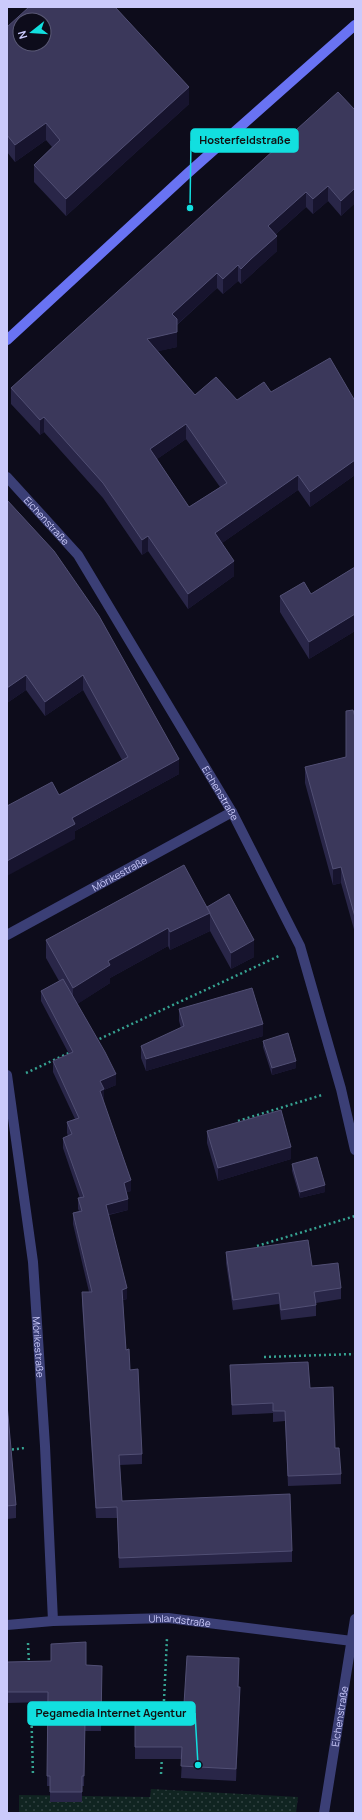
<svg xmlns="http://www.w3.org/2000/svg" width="362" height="1820" font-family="Manrope,sans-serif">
	<defs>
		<pattern id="grass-dots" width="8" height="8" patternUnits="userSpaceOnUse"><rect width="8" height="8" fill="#102421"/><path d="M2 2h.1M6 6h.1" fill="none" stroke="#314242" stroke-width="1.8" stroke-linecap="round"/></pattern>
	</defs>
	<rect width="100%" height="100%" fill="#0d0c1b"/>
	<path fill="url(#grass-dots)" d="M151,1789L298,1797L296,1813H19V1795L150,1797Z"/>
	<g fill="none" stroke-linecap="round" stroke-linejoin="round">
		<g stroke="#36a392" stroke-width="2.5" stroke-dasharray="2 3" stroke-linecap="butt">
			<path d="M95,1041L281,955"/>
			<path d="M26,1073L71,1052"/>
			<path d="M238,1121L322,1095"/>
			<path d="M257,1246L355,1216"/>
			<path d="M264,1357L355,1354"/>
			<path d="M7,1450L25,1448"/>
			<path d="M28,1643L29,1664"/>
			<path d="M31,1701L33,1776"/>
			<path d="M163,1721L167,1638"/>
			<path d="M161,1774L162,1756"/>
		</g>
		<g stroke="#3b3f76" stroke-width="10">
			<path id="s1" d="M7,477L78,555L232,812L300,946L341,1089L355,1150"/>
			<path id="s2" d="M7,935L232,812"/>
			<path id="s3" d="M7,1075L33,1262L45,1446L53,1621"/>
			<path id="s4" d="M7,1625L53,1621L168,1618L352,1641"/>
			<path id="s5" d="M324,1813L355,1619"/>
		</g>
		<path stroke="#6973f3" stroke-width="10" d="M7,340L188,173L355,25"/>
	</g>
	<g fill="#292648" fill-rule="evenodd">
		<path d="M7,27L189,104L66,216L34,182V165L52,147L46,140L15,162L7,152Z"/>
		<path d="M355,110V203L341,216L328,201L313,214L306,207L276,234L277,251L241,284L238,281L223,294L217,288L177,325V347L158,351L195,395L237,400L271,392L355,401V475L310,507L298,490L222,543L234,576L188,609L148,551L142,555L103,498L44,432L40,435L11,404V388ZM186,439L220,487L189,507L157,459Z"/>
		<path d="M7,500L179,774L75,831V839L59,795L122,760L83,690L45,716L26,690L7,703Z"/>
		<path d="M355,567V631L309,659L280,612V596L311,594Z"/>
		<path d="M355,717V933L341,883L333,885L305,783V767L346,757Z"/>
		<path d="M207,907L254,957L231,969L210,931L170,950L168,946L110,978V983L77,1004L116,1085L104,1090V1099L103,1100L131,1191L127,1192L128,1210L109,1215L127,1299L123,1300L126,1350L130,1370L142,1454V1464L120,1465L122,1501L292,1551V1562L119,1568L117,1518H96L82,1303V1292H89L73,1224V1213L79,1211L78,1209V1198H80L63,1148V1138L68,1136L67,1133V1122L75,1119L53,1072V1061L69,1054L41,1001V991L59,981L46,958V940Z"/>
		<path d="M179,1009L263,1036L146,1071L141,1058V1046L181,1028L179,1021Z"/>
		<path d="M263,1041L296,1068L272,1075L263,1047Z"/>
		<path d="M207,1131L291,1159L218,1181L207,1143Z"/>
		<path d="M292,1164L325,1192L300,1198L292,1171Z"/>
		<path d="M226,1252L312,1266L341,1288V1299L316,1303V1316L281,1320L279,1304L233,1310L226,1263Z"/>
		<path d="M230,1365L310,1388L335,1448L341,1474V1484L288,1486L285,1421L273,1422V1413L232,1415Z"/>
		<path d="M7,1404L16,1505V1518L7,1519Z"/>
		<path d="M7,1662L102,1666L101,1731H85L84,1786H82V1802H50V1786H47L48,1702L7,1703Z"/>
		<path d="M239,1670L238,1687L240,1699L236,1781L181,1778L182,1759H135V1720H183Z"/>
	</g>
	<g fill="#17142e">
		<path d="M189,87V104L66,216V199Z"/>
		<path d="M46,123V140L15,162V145Z"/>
		<path d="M328,186V201L313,214V199Z"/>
		<path d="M355,188V203L341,216V201Z"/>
		<path d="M306,192V207L268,241V226Z"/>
		<path d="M277,236V251L241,284V269Z"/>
		<path d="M238,265V281L223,294V279Z"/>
		<path d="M217,273V288L172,329V314Z"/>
		<path d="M177,332V347L147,354V339Z"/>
		<path d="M44,417V432L40,435V420Z"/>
		<path d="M186,424V439L150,464V449Z"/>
		<path d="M355,460V475L310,507V492Z"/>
		<path d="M298,475V490L215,548V533Z"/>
		<path d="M148,536V551L142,555V540Z"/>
		<path d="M234,561V576L188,609V594Z"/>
		<path d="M355,614V631L309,659V642Z"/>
		<path d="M26,675V690L7,703V688Z"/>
		<path d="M83,675V690L45,716V702Z"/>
		<path d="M179,759V774L75,831V839L7,876V861L72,818Z"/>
		<path d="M341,867V883L333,885V869Z"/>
		<path d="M210,913V931L170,950V932Z"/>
		<path d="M168,928V946L110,978V983L73,1007V988L108,961Z"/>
		<path d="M254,940V957L231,969V953Z"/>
		<path d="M263,1024V1036L146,1071V1059Z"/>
		<path d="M296,1061V1068L272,1075V1068Z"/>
		<path d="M116,1074V1085L104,1090V1099L100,1101V1081Z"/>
		<path d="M291,1147V1159L218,1181V1168Z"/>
		<path d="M131,1180V1191L124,1193V1183Z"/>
		<path d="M325,1185V1192L300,1198V1192Z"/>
		<path d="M128,1199V1210L106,1215V1205Z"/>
		<path d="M127,1288V1299L122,1300V1290Z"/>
		<path d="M239,1658V1670L238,1698V1687Z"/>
		<path d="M240,1687V1699L236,1781V1769Z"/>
	</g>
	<g fill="#3b385b" stroke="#514f74" fill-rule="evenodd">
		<path d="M29,7H115L189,87L66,199L34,165L60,140L46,123L15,145L7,135V27ZM20,20H44V44H20Z"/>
		<path d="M338,92L355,110V188L341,201L328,186L313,199L306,192L268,226L277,236L252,258L241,269L238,265L223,279L217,273L172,314L177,319V332L147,339L195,395L216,377L237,400L264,382L271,392L330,358L355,401V460L310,492L298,475L215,533L234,561L188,594L148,536L142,540L103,483L44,417L40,420L11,388ZM186,424L227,483L189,507L150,449Z"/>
		<path d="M7,500L54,551L99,616L179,759L72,818L75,824L7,861V806L52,782L59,795L128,757L83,675L45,702L26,675L7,688Z"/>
		<path d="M355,567V614L309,642L280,596L304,582L311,594Z"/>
		<path d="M353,710L355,717V917L341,867L333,869L305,767L346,757V711Z"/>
		<path d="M184,865L210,913L170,932L168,928L108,961L110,965L73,988L46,940Z"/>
		<path d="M229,894L254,940L231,953L210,914V913L207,907Z"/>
		<path d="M63,979L105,1052L116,1074L100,1081L104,1089L100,1091L131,1180L124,1183L128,1199L106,1205L127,1288L122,1290L126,1350L129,1349L130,1370L138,1369L142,1454L119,1455L122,1501L290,1494L292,1551L119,1558L117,1507L96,1508L82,1292H92L73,1213L82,1211L78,1198L84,1197L63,1138L72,1134L67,1122L79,1118L53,1061L73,1052L41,991Z"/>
		<path d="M252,988L263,1024L146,1059L141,1046L184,1026L179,1009Z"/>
		<path d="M288,1033L296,1061L272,1068L263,1041Z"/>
		<path d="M281,1110L291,1147L218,1168L207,1131Z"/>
		<path d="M317,1157L325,1185L300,1192L292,1164Z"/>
		<path d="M308,1240L312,1266L338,1263L341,1288L314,1292L316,1305L281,1310L279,1293L233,1300L226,1252Z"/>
		<path d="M308,1362L310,1388L333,1387L335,1448H339L341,1474L288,1476L285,1411H273V1403L232,1405L230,1365Z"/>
		<path d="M7,1404L16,1505L7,1506Z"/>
		<path d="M86,1642V1665L102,1666L101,1721H85L84,1776H82V1792H50V1776H47L48,1692H7V1662L51,1661V1644Z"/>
		<path d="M187,1656L239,1658L238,1687H240L236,1769L181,1766L182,1747H135V1720H183Z"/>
	</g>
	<g text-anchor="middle" stroke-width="3" stroke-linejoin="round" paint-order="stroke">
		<g font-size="10" fill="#cbcafb" stroke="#0d0c1b">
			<text dy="4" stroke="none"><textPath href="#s1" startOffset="59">Eichenstraße</textPath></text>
			<text dy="4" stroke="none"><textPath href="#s1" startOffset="383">Eichenstraße</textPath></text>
			<text dy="4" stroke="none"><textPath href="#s2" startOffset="128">Mörikestraße</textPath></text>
			<text dy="4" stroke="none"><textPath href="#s3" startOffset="274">Mörikestraße</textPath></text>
			<text dy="4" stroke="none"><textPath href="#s4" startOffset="173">Uhlandstraße</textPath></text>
			<text dy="4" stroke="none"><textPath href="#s5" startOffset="98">Eichenstraße</textPath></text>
		</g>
	</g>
	<path fill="none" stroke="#12dfdf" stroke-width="1.5" d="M190 208L191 141M198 1765L195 1713"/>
	<g fill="#12dfdf" stroke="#0d0c1b" stroke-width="1.5">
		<circle cx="190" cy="208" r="4"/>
		<circle cx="198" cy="1765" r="4"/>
	</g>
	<g fill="#12dfdf" stroke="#12dfdf" stroke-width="1.5">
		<rect x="191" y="129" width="107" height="23" rx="4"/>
		<rect x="28" y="1702" width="167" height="23" rx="4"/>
	</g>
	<g font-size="11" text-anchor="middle" font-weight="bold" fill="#111">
		<text x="245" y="144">Hosterfeldstraße</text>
		<text x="111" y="1717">Pegamedia Internet Agentur</text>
	</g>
	<rect width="362" height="1820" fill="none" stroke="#cbcafb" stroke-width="16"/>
	<g transform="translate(32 32) rotate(253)"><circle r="19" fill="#0d0c1b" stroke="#595875"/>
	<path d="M0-3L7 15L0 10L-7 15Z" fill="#12dfdf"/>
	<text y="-6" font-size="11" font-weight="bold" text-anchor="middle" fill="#cbcafb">N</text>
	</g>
</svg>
